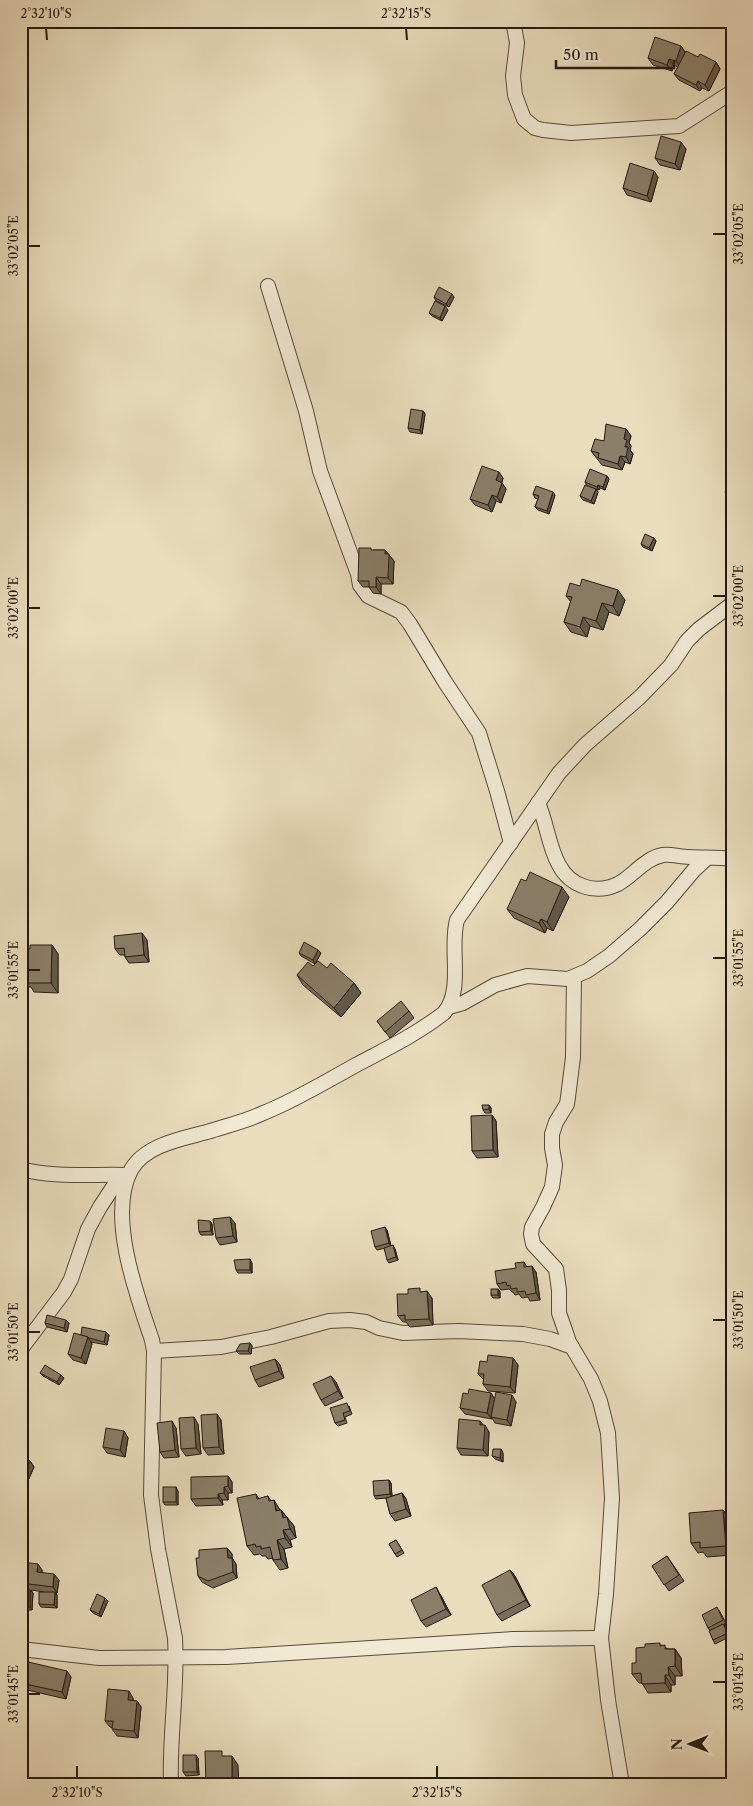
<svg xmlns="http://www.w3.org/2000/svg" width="753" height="1806" font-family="'Libre Caslon Text',serif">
	<rect width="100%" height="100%" fill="#eaddbd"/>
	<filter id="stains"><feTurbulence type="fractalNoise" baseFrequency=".004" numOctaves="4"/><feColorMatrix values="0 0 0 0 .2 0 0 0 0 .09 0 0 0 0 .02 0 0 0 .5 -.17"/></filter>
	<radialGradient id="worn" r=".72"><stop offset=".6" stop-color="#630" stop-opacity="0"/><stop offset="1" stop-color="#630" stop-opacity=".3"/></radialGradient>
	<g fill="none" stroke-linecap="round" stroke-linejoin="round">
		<g stroke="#564a3c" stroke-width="16">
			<g id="minor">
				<path d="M513,21L517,43L513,76L515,95L524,119L535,128L543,130L571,133L679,126L732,92"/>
				<path d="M268,286L306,411L320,471L358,574L360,585L368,596L401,612L410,624L445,682L479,733L497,791L511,843"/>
				<path d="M538,803C547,823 548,845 559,865C570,886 595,895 618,884C633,876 645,858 663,855C671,854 681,857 689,857C703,858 718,857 732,859"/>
				<path d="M574,977L573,1057L568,1097L567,1104L556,1122L552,1134V1148L555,1165L552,1187L543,1207L532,1227L531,1234L533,1244L556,1269L559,1290V1313L565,1330L569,1342L591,1379L600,1401L608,1433L612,1498L606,1594L601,1638L608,1700L622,1785"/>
				<path d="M449,1007L463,1003L495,985L527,976L568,979L587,971L609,956L640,929L667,902L694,870L707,858"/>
				<path d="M21,1169C56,1178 91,1174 127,1175"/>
				<path d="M21,1349L64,1292L71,1279L88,1229L100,1207L121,1175"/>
				<path d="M154,1351L221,1347L271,1337L329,1321L350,1320L366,1322L379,1328L403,1333L458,1331L523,1334L550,1339L572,1347"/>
				<path d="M21,1649L99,1658L226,1657L513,1639L601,1638"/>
				<path d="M171,1785C169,1736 178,1687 175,1638L158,1549L151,1495L154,1351L152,1340C137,1296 107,1215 131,1170C145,1145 181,1139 207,1132C225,1126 244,1122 261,1114C294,1101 325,1082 356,1065C386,1049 417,1034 444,1013C464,990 449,948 457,920L559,773L585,745L640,697L671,665L687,641L699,629L732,604"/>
			</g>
		</g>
		<use href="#minor" stroke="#f1e9d4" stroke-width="14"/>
	</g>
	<g fill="#786d5b" stroke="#241911">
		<path d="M681,46L685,52L698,57L716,62L720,69L709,91L702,88L700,91L679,80L674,74L678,67L674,65L672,71L653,65L648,58Z"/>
		<path d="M686,149L680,170L660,165L655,158Z"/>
		<path d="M658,177L651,202L627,195L623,188Z"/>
		<path d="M434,297H454L449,307L436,301Z"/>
		<path d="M448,310L442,321L432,316L429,313Z"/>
		<path d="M423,411L425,414L422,434L410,432L408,428Z"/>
		<path d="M626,429L631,436L629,443L631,446L630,450L633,454L630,464L625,462L622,470L602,465L591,451Z"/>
		<path d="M607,476L609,479L605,490L600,488L599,490L596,489L598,492L594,504L583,500L580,496L587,486L585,482Z"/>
		<path d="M503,478L502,483L506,489L501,503L496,501L492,512L475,505L470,499Z"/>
		<path d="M732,484V502L725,492Z"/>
		<path d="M533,494L555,495L549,514L538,510L535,507L538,499L535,498Z"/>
		<path d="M656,541L652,551L643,547L641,544Z"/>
		<path d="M373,550H385L394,561L393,584H381V594L373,593L369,587H363L358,581Z"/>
		<path d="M566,596L625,600L619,616L609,612L603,630L590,626L587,637L571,632L564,622L571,602Z"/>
		<path d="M569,897L553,931L547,928L545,933L514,918L507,909Z"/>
		<path d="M147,940L149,962L129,963L125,957V955H120L115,949Z"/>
		<path d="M52,945L58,954V993L34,992L31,987H25L21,983V961Z"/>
		<path d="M318,950L321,953L315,964L301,956L299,953Z"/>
		<path d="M313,966L354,983L361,993L341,1017L303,985L297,975Z"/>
		<path d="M409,1011L414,1018L390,1038L377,1021Z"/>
		<path d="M489,1105L491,1108V1113H485L483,1110Z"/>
		<path d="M492,1115L496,1121L498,1157L477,1158L472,1151Z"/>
		<path d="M210,1221L212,1224L213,1235H201L199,1232Z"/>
		<path d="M235,1223L237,1242L220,1245L216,1238Z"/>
		<path d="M387,1230L391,1246L395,1249L398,1260L389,1263L387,1260L386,1248L377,1250L375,1247Z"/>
		<path d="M524,1262L527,1267L536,1272L540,1300L530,1301L528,1297L522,1298L519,1294L515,1295L513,1292H512L509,1289L501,1290L497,1284Z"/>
		<path d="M252,1263V1273H238L236,1270Z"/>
		<path d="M498,1289L500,1292V1298H493L491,1295Z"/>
		<path d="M422,1292L432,1298L433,1325L410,1327L406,1322H403L398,1316L408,1294Z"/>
		<path d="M45,1323H69L67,1332L47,1327Z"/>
		<path d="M106,1332L109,1335L107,1345L91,1342L92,1344L86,1364L73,1360L68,1354L81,1335Z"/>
		<path d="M250,1343L252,1346L251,1354H239L236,1351Z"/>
		<path d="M513,1358L518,1365L515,1393L488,1391L483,1384L484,1380L478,1374L487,1362Z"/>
		<path d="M275,1359L280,1365L284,1378L259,1387L255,1380Z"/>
		<path d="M40,1373L61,1375L64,1378L59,1385L43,1376Z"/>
		<path d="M336,1382L343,1398L325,1406L321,1400Z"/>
		<path d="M491,1393L494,1398L516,1402L511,1426L495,1423L492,1418V1419L465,1414L460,1408L468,1394Z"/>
		<path d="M349,1406L352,1414L345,1417L347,1423L338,1426L335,1423Z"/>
		<path d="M221,1420L224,1454L208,1455L203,1448Z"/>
		<path d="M198,1424L201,1454L186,1456L181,1449Z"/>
		<path d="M483,1425L489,1432L488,1456L461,1455L457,1448Z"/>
		<path d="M176,1428L179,1457L164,1458L160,1452Z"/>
		<path d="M124,1431L128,1438L125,1457L107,1453L103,1447Z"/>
		<path d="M501,1449L503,1453V1462L495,1459L492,1456Z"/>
		<path d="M21,1457L30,1461L34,1467L26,1485L21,1482Z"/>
		<path d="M228,1476L232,1482V1493H228V1500H222L223,1505L196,1506L191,1499Z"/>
		<path d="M391,1483L392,1496L402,1493L406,1499L411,1516L395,1521L390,1514L386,1498L376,1499L374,1496Z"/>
		<path d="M178,1491V1505H165L163,1502Z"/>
		<path d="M256,1494L259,1499L268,1496L271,1501L280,1510H281L294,1526L296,1538L290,1540L292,1547L284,1549L288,1568L280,1570L273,1560V1558L268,1559L266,1556H262L260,1554L254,1555L247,1546Z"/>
		<path d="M723,1510L729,1519L732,1555L707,1557L703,1552L698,1553L691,1543Z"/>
		<path d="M396,1540L404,1553L397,1557L389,1544Z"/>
		<path d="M227,1548L232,1554V1558L236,1564L237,1578L213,1588L202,1582L198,1576L199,1558Z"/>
		<path d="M667,1556L684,1581L669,1591L652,1566Z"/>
		<path d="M21,1570H42V1573L59,1580L57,1593H56L57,1595V1608L41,1607L39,1604L44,1592L31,1590L33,1593L32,1610H21V1589H24L21,1585Z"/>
		<path d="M510,1570L515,1576L530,1606L502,1621L497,1615Z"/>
		<path d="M440,1594L451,1615L426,1627L421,1621Z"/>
		<path d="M105,1598L108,1601L101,1617L93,1613L90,1610Z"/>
		<path d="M719,1610L726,1623L724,1624L731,1636L715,1644L713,1640L710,1631L708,1628Z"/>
		<path d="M662,1645L668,1649H675L681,1658L682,1676H675V1685H671V1692L648,1693L642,1683H639L632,1674L636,1663L645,1647Z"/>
		<path d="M21,1672L71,1677L66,1699L23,1689L21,1686Z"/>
		<path d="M133,1698V1701H137L141,1707L138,1738L117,1736L112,1729L113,1728L110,1727L105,1721Z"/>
		<path d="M198,1758L199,1775L186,1776L183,1772Z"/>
	</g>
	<g fill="#61594a" stroke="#241911">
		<path d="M681,46L685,52L680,67L676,61Z"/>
		<path d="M669,59L674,65L672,71L667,65Z"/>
		<path d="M716,62L720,69L709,91L705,85Z"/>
		<path d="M698,81L702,88L700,91L696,85Z"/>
		<path d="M681,142L686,149L680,170L675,164Z"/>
		<path d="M654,171L658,177L651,202L647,196Z"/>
		<path d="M452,294L454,297L449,307L446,304Z"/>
		<path d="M445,306L448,310L442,321L440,318Z"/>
		<path d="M423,411L425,414L422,434L420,430Z"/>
		<path d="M626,429L631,436L629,443L631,446L630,450L633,454L630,464L626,457L625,447L624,439Z"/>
		<path d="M620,456L625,462L622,470L618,464Z"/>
		<path d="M499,472L503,478L500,487L496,480Z"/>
		<path d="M607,476L609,479L605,490L603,487Z"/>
		<path d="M502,483L506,489L501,503L497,497Z"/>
		<path d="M598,485L600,488L599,490L597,487Z"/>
		<path d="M596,489L598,492L594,504L591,501Z"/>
		<path d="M553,492L555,495L549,514L547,511Z"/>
		<path d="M492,495L496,501L492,512L488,505Z"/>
		<path d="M654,538L656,541L652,551L649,548Z"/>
		<path d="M385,550L394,561L393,584L388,578L385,554Z"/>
		<path d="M376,577L381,584V594L376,587Z"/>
		<path d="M618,590L625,600L619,616L613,606Z"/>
		<path d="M602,603L609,612L603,630L596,621Z"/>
		<path d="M583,617L590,626L587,637L580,627Z"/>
		<path d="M562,887L569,897L553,931L547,922Z"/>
		<path d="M541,919L547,928L545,933L539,923Z"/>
		<path d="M142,933L147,940L149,962L144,955Z"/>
		<path d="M52,945L58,954V993L51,983Z"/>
		<path d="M318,950L321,953L315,964L313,960Z"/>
		<path d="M354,983L361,993L341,1017L334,1008Z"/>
		<path d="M489,1105L491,1108V1113L489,1109Z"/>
		<path d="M492,1115L496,1121L498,1157L493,1150Z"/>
		<path d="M230,1217L235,1223L237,1242L233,1236Z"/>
		<path d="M210,1221L212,1224L213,1235L211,1231Z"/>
		<path d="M385,1227L387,1230L391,1246L389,1243Z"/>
		<path d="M393,1245L395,1249L398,1260L396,1257Z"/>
		<path d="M250,1259L252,1263V1273L250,1270Z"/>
		<path d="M532,1266L536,1272L540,1300L536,1293Z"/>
		<path d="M498,1289L500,1292V1298L498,1295Z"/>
		<path d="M427,1291L432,1298L433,1325L429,1319Z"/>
		<path d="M66,1320L69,1323L67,1332L64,1328Z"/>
		<path d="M106,1332L109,1335L107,1345L104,1342Z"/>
		<path d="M88,1337L92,1344L86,1364L81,1358Z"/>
		<path d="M250,1343L252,1346L251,1354L248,1351Z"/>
		<path d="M513,1358L518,1365L515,1393L510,1387Z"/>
		<path d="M275,1359L280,1365L284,1378L279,1371Z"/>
		<path d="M61,1375L64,1378L59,1385L57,1382Z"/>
		<path d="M331,1376L336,1382L343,1398L338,1391Z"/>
		<path d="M491,1393L495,1400L491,1417L492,1419L487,1413Z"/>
		<path d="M512,1395L516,1402L511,1426L507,1420Z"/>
		<path d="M217,1414L221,1420L224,1454L219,1447Z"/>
		<path d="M194,1417L198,1424L201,1454L196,1448Z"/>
		<path d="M172,1421L176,1428L179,1457L175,1450Z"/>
		<path d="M480,1421L485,1427V1425L489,1432L488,1456L483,1450Z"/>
		<path d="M124,1431L128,1438L125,1457L120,1450Z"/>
		<path d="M501,1449L503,1453V1462L500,1458Z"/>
		<path d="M30,1461L34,1467L26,1485L22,1478Z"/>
		<path d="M228,1476L232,1482V1493L228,1486Z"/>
		<path d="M389,1480L391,1483L392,1497L390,1494Z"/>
		<path d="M176,1487L178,1491V1505L176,1502Z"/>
		<path d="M224,1487L228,1493V1500L224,1493Z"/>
		<path d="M402,1493L406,1499L411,1516L406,1509Z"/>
		<path d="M218,1494L222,1500L223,1505L218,1498Z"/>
		<path d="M274,1500L280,1510L276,1511Z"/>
		<path d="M281,1510L294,1526L296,1538L283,1518Z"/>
		<path d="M723,1510L729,1519L732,1554L726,1546Z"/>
		<path d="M283,1530L290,1540L292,1547L285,1538Z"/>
		<path d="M277,1540L284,1549L288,1568L281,1559Z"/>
		<path d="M227,1548L232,1554V1558L236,1564L237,1578L233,1572L228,1558Z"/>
		<path d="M38,1564L42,1570L41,1579L37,1572Z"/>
		<path d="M510,1570L515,1576L530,1606L526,1600Z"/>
		<path d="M54,1574L59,1580L57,1593L53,1587Z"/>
		<path d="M436,1587L440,1594L451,1615L446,1609Z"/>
		<path d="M30,1590L33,1593L32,1610L30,1607Z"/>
		<path d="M55,1592L57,1595V1608L54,1605Z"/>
		<path d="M105,1598L108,1601L101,1617L99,1614Z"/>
		<path d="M675,1649L681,1658L682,1676L675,1666Z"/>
		<path d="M668,1667L675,1676V1685L669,1675Z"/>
		<path d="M67,1671L71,1677L66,1699L62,1692Z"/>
		<path d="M665,1675L671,1685V1692L665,1683Z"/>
		<path d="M129,1691L133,1698V1707L128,1700Z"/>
		<path d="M137,1701L141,1707L138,1738L134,1731Z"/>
		<path d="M196,1755L198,1758L199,1775L197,1772Z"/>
		<path d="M232,1756L238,1765L239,1785H232Z"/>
	</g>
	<g fill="#8b7f6a" stroke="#241911">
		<path d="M655,37L681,46L676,61L669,59L667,65L648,58Z"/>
		<path d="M686,51L698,57L700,54L716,62L705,85L698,81L696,85L674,74Z"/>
		<path d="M661,136L681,142L675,164L655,158Z"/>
		<path d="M630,163L654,171L647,196L623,188Z"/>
		<path d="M439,287L452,294L446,304L434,297Z"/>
		<path d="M435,301L445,306L440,318L429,313Z"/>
		<path d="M411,409L423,411L420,430L408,428Z"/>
		<path d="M606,424L626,429L624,439L627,440L625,447H628L626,457L620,456L618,464L598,458L599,453L591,451L595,439L604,441Z"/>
		<path d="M482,466L499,472L496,480L502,483L497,497L492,495L488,505L470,499Z"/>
		<path d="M590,469L607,476L603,487L598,485L597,487L585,482Z"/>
		<path d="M732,484V498L725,492Z"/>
		<path d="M585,485L596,489L591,501L580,496Z"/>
		<path d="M536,486L553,492L547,511L535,507L539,496L533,494Z"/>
		<path d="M645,534L654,538L649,548L641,544Z"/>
		<path d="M359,548H371V550H385V554H389L388,578L376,577V587H369V581H358Z"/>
		<path d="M582,579L618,590L613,606L602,603L596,621L583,617L580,627L564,622L572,597L566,596L570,583L580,586Z"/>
		<path d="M530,872L562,887L547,922L541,919L539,923L507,909L521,879L526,881Z"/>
		<path d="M142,933L144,955L125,957L124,948L115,949L114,936Z"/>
		<path d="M304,942L318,950L313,960L299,953Z"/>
		<path d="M30,945H52L51,983H27L28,978H21L22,949H30Z"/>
		<path d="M318,961L327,968L331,963L354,983L334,1008L297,975L308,962L313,966Z"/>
		<path d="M401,1001L409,1011L385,1032L377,1021Z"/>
		<path d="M482,1105H489V1109L483,1110Z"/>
		<path d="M492,1115L493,1150L472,1151L471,1116Z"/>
		<path d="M230,1217L233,1236L216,1238L213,1219Z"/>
		<path d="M198,1220L210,1221L211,1231L199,1232Z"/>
		<path d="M385,1227L389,1243L375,1247L371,1231Z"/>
		<path d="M393,1245L396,1257L387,1260L384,1248Z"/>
		<path d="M250,1259V1270H236L234,1260Z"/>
		<path d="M524,1262V1267L532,1266L536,1293L526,1295L525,1291L517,1292V1288L511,1289L510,1285L507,1286L506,1282L497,1284L495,1271L516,1268L515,1263Z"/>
		<path d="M420,1288V1292L427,1291L429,1319L405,1320V1315L398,1316L397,1294H408V1289Z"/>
		<rect x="491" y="1289" width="7" height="6"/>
		<path d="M47,1315L66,1320L64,1328L45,1323Z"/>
		<path d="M82,1327L106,1332L104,1342L89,1338L88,1337L81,1335Z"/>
		<path d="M74,1333L88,1337L81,1358L68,1354Z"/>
		<path d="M250,1343L248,1351H236L240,1344Z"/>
		<path d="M488,1355L513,1358L510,1387L483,1384L484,1374H478L480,1361L487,1362Z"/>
		<path d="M275,1359L279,1371L255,1380L250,1367Z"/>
		<path d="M45,1365L61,1375L57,1382L40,1373Z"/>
		<path d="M331,1376L338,1391L321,1400L313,1384Z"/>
		<path d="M469,1389L491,1393L487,1413L460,1408L463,1393L468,1394Z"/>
		<path d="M496,1392L512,1395L507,1420L491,1417Z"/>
		<path d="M347,1403L350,1411L343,1413L345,1420L335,1423L330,1408Z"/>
		<path d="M217,1414L219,1447L203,1448L201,1415Z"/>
		<path d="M194,1417L196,1448L181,1449L179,1418Z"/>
		<path d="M459,1419L480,1421V1425H485L483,1450L457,1448Z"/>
		<path d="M172,1421L175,1450L160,1452L157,1423Z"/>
		<path d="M106,1428L124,1431L120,1450L103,1447Z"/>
		<path d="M493,1449H501L500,1458L492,1456Z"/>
		<path d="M21,1457L30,1461L22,1478H21Z"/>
		<path d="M228,1476V1486L224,1487V1493L218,1494V1498L191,1499V1477Z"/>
		<path d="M389,1480L390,1494L374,1496L373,1481Z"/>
		<rect x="163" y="1487" width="13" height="15"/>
		<path d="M402,1493L406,1509L390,1514L386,1498Z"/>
		<path d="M256,1494L257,1499L268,1496L269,1501L274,1500L276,1511L281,1510L283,1518L287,1517L290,1529L283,1530L285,1538L277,1540L281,1559L273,1560L270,1547L261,1549V1546L256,1547L255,1544L247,1546L237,1498Z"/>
		<path d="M723,1510L726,1546L700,1548V1542L691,1543L689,1513Z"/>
		<path d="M396,1540L402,1550L395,1554L389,1544Z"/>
		<path d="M227,1548L228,1558H232L233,1572L208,1581L198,1576L196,1558H199V1550Z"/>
		<path d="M667,1556L679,1575L664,1585L652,1566Z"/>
		<path d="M22,1562L38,1564L37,1572L54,1574L53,1587L21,1583Z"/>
		<path d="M510,1570L526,1600L497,1615L482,1585Z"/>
		<path d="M436,1587L446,1609L421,1621L411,1600Z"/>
		<path d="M21,1589L30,1590V1607H21Z"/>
		<path d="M39,1592H55L54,1605L39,1604Z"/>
		<path d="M97,1594L105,1598L99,1614L90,1610Z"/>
		<path d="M717,1607L723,1620L708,1628L702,1615Z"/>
		<path d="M723,1624L728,1633L713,1640L709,1631Z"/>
		<path d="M660,1643V1646L665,1645V1649H675V1666L668,1667L669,1675H665V1683L642,1684L641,1673L632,1674V1663H636V1648L645,1647V1644Z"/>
		<path d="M24,1661L67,1671L62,1692L21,1683V1672Z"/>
		<path d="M108,1689L129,1691L128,1700L137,1701L134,1731L112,1729L113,1721H105Z"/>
		<path d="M205,1751H222V1756H232V1785H206Z"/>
		<path d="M183,1755H196L197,1772H183Z"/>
	</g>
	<path fill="none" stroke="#241911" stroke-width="2" d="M46,28L47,40M406,28L407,40M713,234H726M28,246H40M713,596H726M28,608H40M713,958H726M28,970H40M713,1320H726M28,1332H40M713,1682H726M28,1694H40M77,1766V1778M437,1766V1778"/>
	<rect width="753" height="1806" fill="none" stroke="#eaddbd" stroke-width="55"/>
	<g transform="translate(690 1744) rotate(269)" stroke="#f1e9d4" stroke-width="4" paint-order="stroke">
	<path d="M0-4L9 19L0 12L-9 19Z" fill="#241911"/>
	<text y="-8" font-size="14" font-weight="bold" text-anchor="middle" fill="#241911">N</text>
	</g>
	<path d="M556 60v8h118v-8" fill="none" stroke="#241911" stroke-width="2.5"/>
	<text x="563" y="60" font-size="15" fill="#241911" stroke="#f1e9d4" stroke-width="4" paint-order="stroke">50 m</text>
	<rect x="28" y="28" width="698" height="1750" fill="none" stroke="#241911" stroke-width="2"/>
	<g font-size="12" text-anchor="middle" fill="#241911">
		<text x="46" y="18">2°32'10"S</text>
		<text x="406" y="18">2°32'15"S</text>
		<text transform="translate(739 234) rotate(-90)" y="4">33°02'05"E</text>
		<text transform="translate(14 246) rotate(-90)" y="4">33°02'05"E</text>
		<text transform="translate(739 596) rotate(-90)" y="4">33°02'00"E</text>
		<text transform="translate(14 608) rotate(-90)" y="4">33°02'00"E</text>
		<text transform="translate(739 958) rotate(-90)" y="4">33°01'55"E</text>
		<text transform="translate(14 970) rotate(-90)" y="4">33°01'55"E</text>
		<text transform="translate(739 1320) rotate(-90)" y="4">33°01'50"E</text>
		<text transform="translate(14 1332) rotate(-90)" y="4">33°01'50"E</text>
		<text transform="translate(739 1682) rotate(-90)" y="4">33°01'45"E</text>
		<text transform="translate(14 1694) rotate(-90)" y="4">33°01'45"E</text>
		<text x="77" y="1797">2°32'10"S</text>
		<text x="437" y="1797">2°32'15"S</text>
	</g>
	<rect width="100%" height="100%" filter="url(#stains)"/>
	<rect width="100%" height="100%" fill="url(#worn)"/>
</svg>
